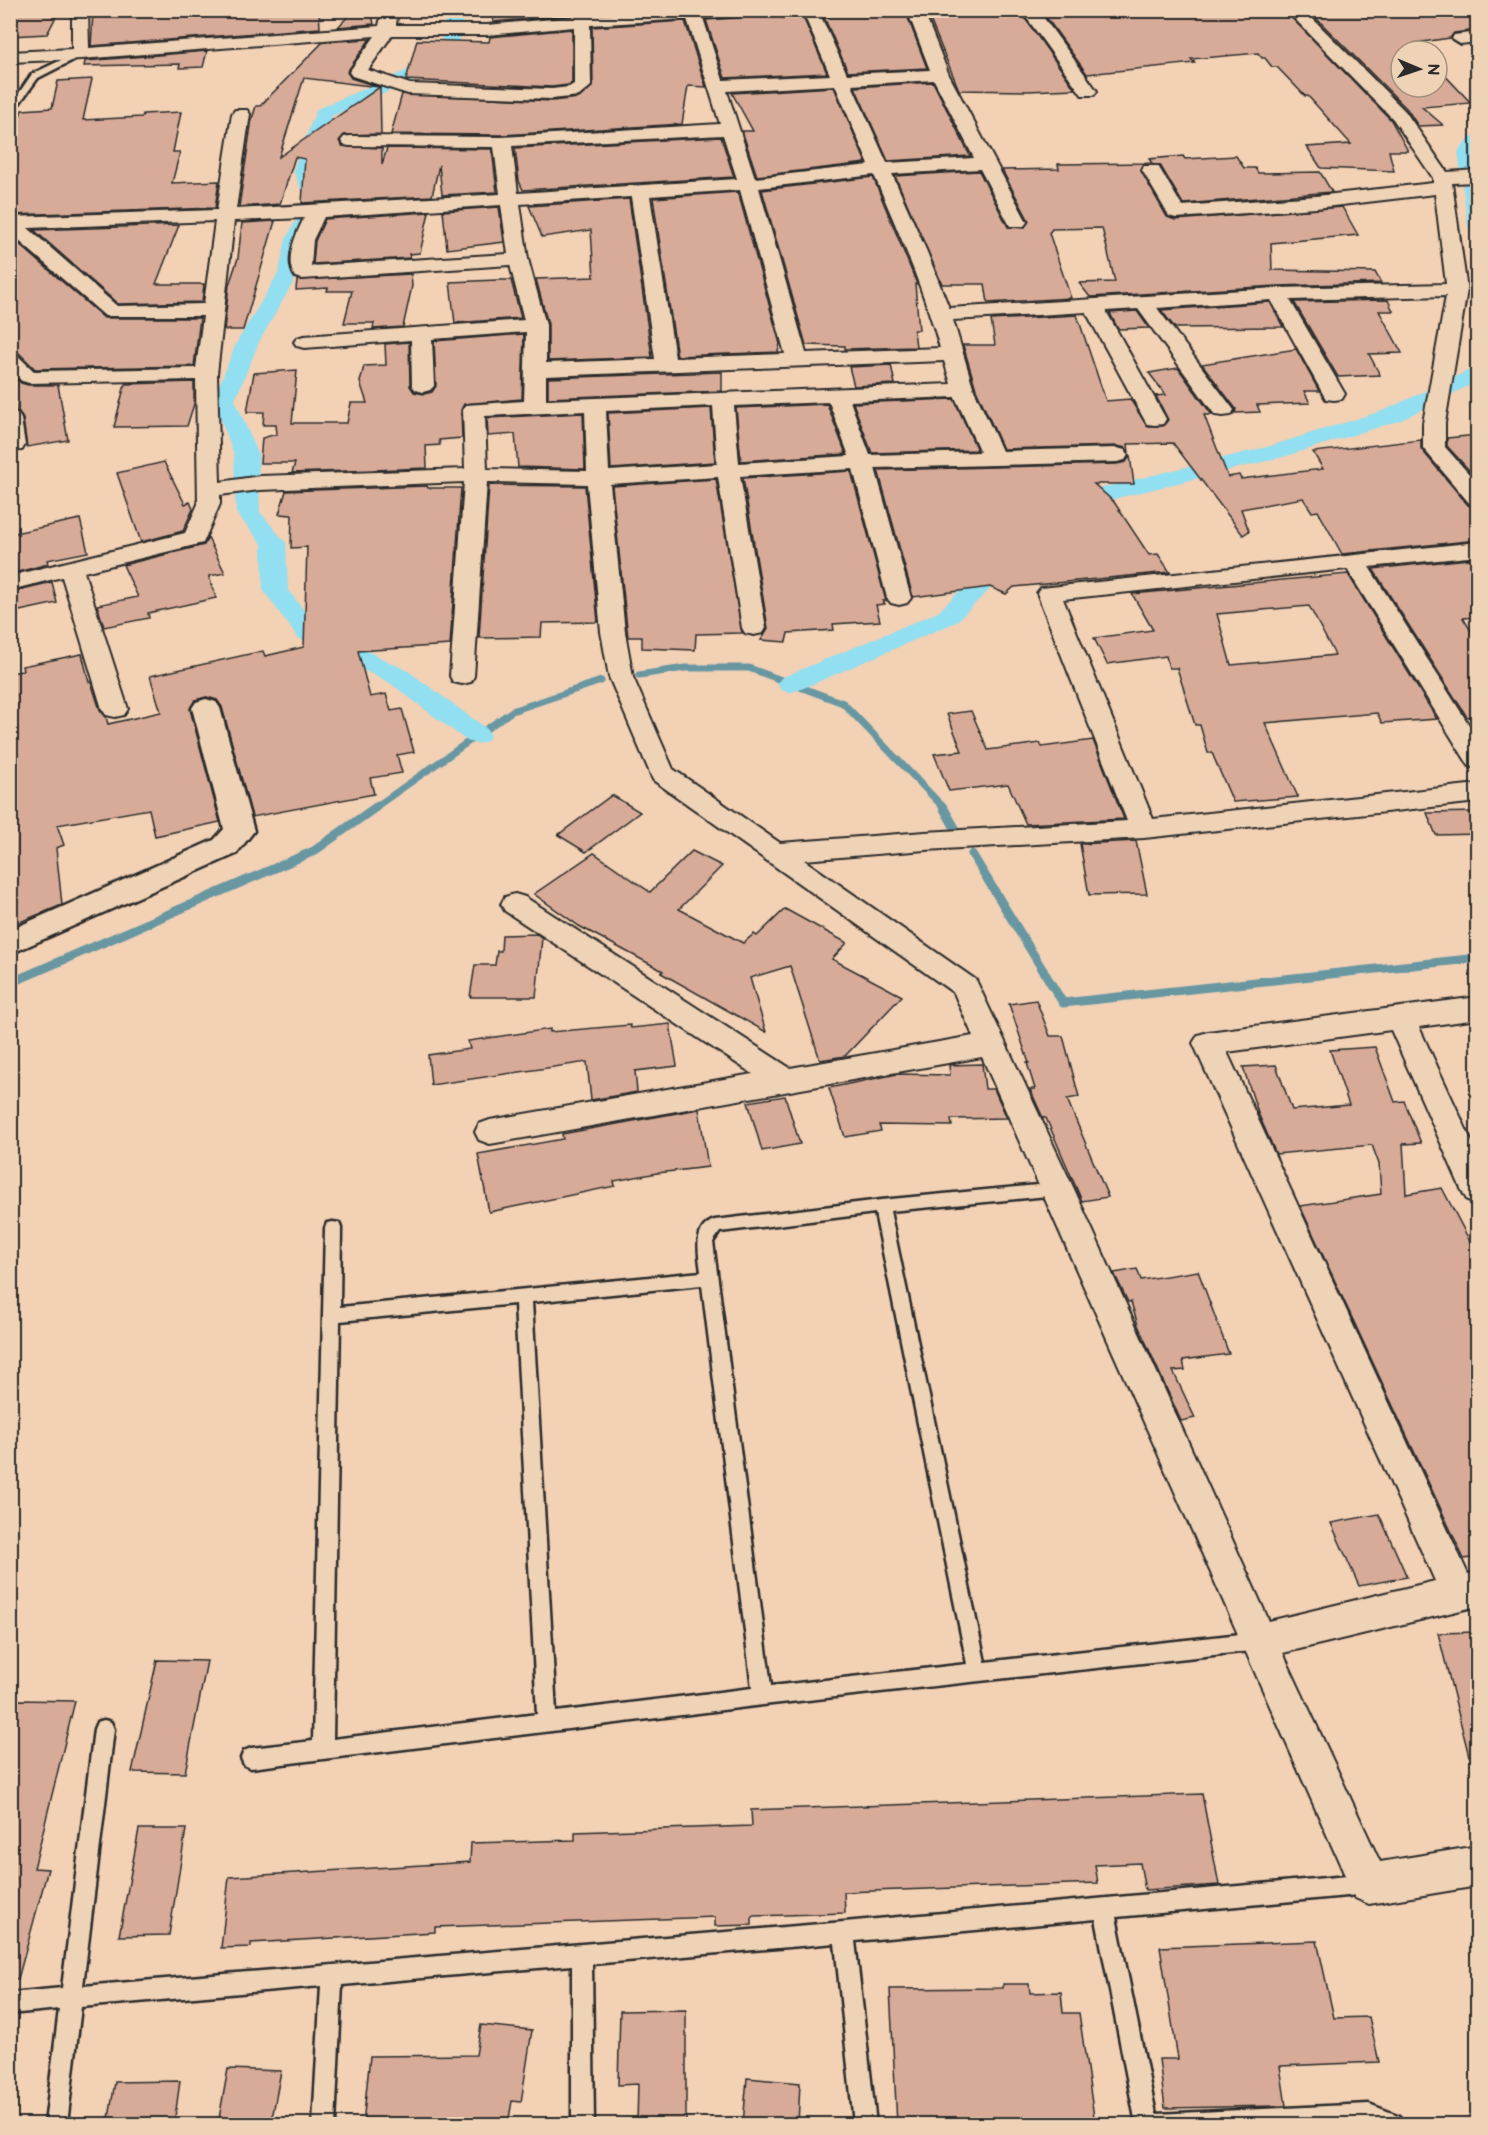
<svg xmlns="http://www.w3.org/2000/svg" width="1488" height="2135" font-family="'Balsamiq Sans',sans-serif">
	<rect width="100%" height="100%" fill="#f2d1b5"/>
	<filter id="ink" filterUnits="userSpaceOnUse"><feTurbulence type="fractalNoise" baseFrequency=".0167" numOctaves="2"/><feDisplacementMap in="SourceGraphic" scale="12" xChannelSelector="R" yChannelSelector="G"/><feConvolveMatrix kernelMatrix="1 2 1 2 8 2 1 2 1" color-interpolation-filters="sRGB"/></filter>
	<g filter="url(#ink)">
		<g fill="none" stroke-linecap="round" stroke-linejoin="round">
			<g stroke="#6897a1" stroke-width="7">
				<path d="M639,675L685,668H749L843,703L944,808"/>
				<path d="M374,808L512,711L601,681"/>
			</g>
			<g stroke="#6897a1" stroke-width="9">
				<path d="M943,807L955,828"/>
				<path d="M972,854L1063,1003L1478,958"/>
				<path d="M10,983L314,851L376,807"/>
			</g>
			<g fill="#91dff0" fill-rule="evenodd">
				<path d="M447,10H464L458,45L422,77L332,116L313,170L326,201L306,239L299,272L259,342L235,400L258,454L260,512L286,543L288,590L316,626L408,671L487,729L490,735L487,741L477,744L467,741L390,683L298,638L263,590L262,544L236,513L234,454L213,400L237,342L279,272L286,239L306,201L293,170L315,113L317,109L410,69L441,43Z"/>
				<path d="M1478,135V232L1471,230L1468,226L1458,151L1471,137Z"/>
				<path d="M1478,366V381L1401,420L1283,457L1093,504C1081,511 1071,519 1057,515L1053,510L1057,505L1077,494L1267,447L1385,410Z"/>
				<path d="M1007,552L1016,554L1019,559L1016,564L956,622L799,690L790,692L781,690L777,684L781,678L938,612L998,554Z"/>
			</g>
		</g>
		<g fill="#d7ab98" stroke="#2b2b2b" stroke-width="1.5" fill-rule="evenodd">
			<path d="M116,10H319L320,28L91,46L93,12Z"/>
			<path d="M354,10H371L374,24L338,27Z"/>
			<path d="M512,10H570V15L493,22L495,12Z"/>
			<path d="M854,10H905L927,68L848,72L824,17H829L828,11Z"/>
			<path d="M926,10H1019L1075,89L1027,91L959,90Z"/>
			<path d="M1041,10H1284L1391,120L1408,151H1389L1394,171L1321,168L1307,147L1351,144L1308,96H1305L1277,67H1272L1265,58H1262L1258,53L1191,59L1195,63L1087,74Z"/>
			<path d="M1308,10H1478V30L1454,33L1450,38L1415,43L1422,51H1401V87H1437V67L1471,103L1422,107L1443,125L1418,126L1407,109Z"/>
			<path d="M20,11H59L47,34L10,36V30Z"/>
			<path d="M779,12L783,18L803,17L827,73L725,78L706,20L748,17L754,14Z"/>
			<path d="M685,21L706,87L688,86L682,124L502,135L391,134L402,94L552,101L579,98L593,86L592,27Z"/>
			<path d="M572,29V83L568,85L552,87L406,80L417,40L489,42L490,37Z"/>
			<path d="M370,39L347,72L351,78L379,87L304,78L279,157L380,87L381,134L344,135L339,141L342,146L382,148V165L387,148L492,149L497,192L442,195L439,165L432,196L302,203L305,159L295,157L280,204L239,207L252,119L256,106H260L323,42Z"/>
			<path d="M207,51L203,67L179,68L180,64L84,66L85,61Z"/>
			<path d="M92,79L83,120L142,117L143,114L181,112L173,152H180L172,183L219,181L215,208L10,215V143L22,110L52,108L58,81Z"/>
			<path d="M933,82L970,156L888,161L855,87Z"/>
			<path d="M834,87L866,163L757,176L742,131H753L732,93Z"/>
			<path d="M721,137L734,177L523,190L519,181L515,148Z"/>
			<path d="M1183,156L1185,159L1236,156L1244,168H1255L1258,173L1320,172L1332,192L1183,204L1160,165L1144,164L1140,169L1167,217L1175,220L1342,207L1358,235L1271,243L1272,270L1375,272L1381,283L1277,286L1090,297L1079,283L1115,282L1102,228L1052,229L1049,233L1071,298L988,303L985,284H942L895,176L979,171L1008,227L1024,228L1029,221L1002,170L1059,169L1058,164L1152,163L1149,159Z"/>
			<path d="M873,177L917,284H915L919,330H914L916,347L845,349V346L806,345L762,190Z"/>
			<path d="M738,192L780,344L778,352L677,356L653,198Z"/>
			<path d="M629,199L652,357L548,361V324L536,279L594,277L591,230L542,237L529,206Z"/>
			<path d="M499,207L504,242L447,249L443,211Z"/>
			<path d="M429,212L420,253L409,254L410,258L313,264L315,241L325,219Z"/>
			<path d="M275,221L243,330H224L229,285L238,258L242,223Z"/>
			<path d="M179,225L156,284H204L202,302L118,304L34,230Z"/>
			<path d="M10,236L104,318H200L194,366L35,369L19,353L10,351Z"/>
			<path d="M411,274L412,286L403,327L373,329L374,323H344L352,291H327L328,288L296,290L297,280Z"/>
			<path d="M498,280H511L521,318L455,323L450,282Z"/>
			<path d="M1388,300L1393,311H1379L1402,353L1369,354L1380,375L1338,377L1294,302Z"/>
			<path d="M1270,302L1283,327L1175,328L1161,310Z"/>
			<path d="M1137,311L1149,328L1118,329L1110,313Z"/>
			<path d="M1077,315L1106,401L1130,399L1147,426H1163L1168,420L1156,396L1166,395L1149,373L1178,368L1212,415H1204L1228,477L1239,475L1241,479L1323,469L1313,452L1421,440V449L1468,505L1478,508V540L1342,554L1318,511L1312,512L1303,498L1241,509L1249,531L1243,535L1173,443L1128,444L1129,453L1126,448L1117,446L1003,449L976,389L963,345H995L991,320Z"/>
			<path d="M524,334L522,399L464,404L461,410L462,438L439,440L440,445L426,446L427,468L292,473L295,463H260L262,438L277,434L276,425H263L264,412H247L254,373L297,370L292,423H347L351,403H367L360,382L364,366L386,365L385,344L409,342L410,386L414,392L424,394L432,392L436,386L434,341Z"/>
			<path d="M1296,349L1319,391H1304L1310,403L1257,405L1260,412L1235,413L1236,409L1202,364Z"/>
			<path d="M891,365L895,384L854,386L849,367Z"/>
			<path d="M722,372V391L548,398V378Z"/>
			<path d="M10,374L21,383L28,385H58L68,440L27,447L23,419L19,412H16L14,378L10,380Z"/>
			<path d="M194,382V404L187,426L114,427L125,384Z"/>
			<path d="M954,399L977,450L872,453L853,403Z"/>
			<path d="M827,404L846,454L741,461L736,408Z"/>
			<path d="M711,408L715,462L611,469L608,413Z"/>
			<path d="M583,413L585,469L518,467L515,434L488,436L487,418Z"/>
			<path d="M1478,435V480L1447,446V438Z"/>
			<path d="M1130,456L1134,484H1094L1114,502L1149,555L1158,554L1170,572L1014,587L1006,594L990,587L913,597L878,470L1117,464L1126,462Z"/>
			<path d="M164,462L185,504L190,502L193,509L183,531L141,542L117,473Z"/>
			<path d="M851,471L886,601H883L885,604L876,605L880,621L833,624L834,630L788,633L786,642L761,640L768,628L743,478Z"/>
			<path d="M716,479L742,633L696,634L695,650L642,648V637H628L612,486Z"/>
			<path d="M489,485L585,486L598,622L542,623L541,637L479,638Z"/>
			<path d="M427,486L428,488H461L450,645L358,651L370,697L386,694L391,711L402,709L414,752L397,755L402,773L370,778L374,794L252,817L222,707L217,700L207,697L195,700L190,709L220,822L155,836L149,809L57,825L64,845L56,848L62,905L10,926V673L23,671L22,666L82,654L89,682H91L100,710L106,717L108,724L161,712L150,676L263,651L265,656L304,647L307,547L291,548L292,515L279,514L286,491Z"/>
			<path d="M80,519L88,552L47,560L48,564L10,574V534Z"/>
			<path d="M208,538L225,573L209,576L216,598L148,613L149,618L104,627L97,605L138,597L123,565L204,545Z"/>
			<path d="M1478,558V617L1463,618L1478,642V716L1467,717L1373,569Z"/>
			<path d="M1348,574L1437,719L1382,723L1377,713L1265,723L1298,797L1233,802L1212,753H1208L1200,725H1195L1177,668H1169L1166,656L1107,664L1094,638L1153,630L1132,594ZM1309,606L1335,655L1231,665L1217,614Z"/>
			<path d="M52,582L57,603L10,613V592Z"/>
			<path d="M971,711L988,750L1040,743L1042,747L1093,740L1124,819L1026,824L1008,784L949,791L934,754L962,751L947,714Z"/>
			<path d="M612,795L640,812L586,852L558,835Z"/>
			<path d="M1478,812V834L1436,835L1427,813Z"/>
			<path d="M1136,841L1147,894L1089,895L1080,844Z"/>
			<path d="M692,851L722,866L679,909L743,943L754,934L757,936L785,909L847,943L832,959L902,996L845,1056L820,1060L790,966L750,978L766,1032L661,973L663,971L579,926L534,894L594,853L650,892Z"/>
			<path d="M537,934L542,938L536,997H470L475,965H495L497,951H501L502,935Z"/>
			<path d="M1036,1000L1050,1036H1063L1079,1097L1067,1099L1108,1197L1082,1201L1046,1118H1043L1030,1089H1035L1027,1063H1029L1009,1004Z"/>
			<path d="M670,1024L677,1066L635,1071L637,1092L591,1100L587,1062L431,1085L428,1055L470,1049L468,1041L550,1029V1032L630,1025L631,1028Z"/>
			<path d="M1375,1047L1395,1102L1404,1101L1421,1143L1403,1144L1406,1194L1442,1188L1478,1257V1557L1464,1559L1300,1206L1381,1194L1379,1164L1372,1145L1276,1154L1258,1113L1243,1067L1276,1065L1292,1110L1349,1105L1330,1050Z"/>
			<path d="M982,1064L985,1089H994L1007,1118L951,1119L952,1126L879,1125L881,1131L845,1137L829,1088L897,1074L950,1075L949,1065Z"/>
			<path d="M785,1096L800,1144L762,1151L748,1102Z"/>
			<path d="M699,1109L708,1167L657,1173L614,1181L615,1186L489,1212L478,1154L563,1139L562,1134Z"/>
			<path d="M1137,1269L1141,1280L1198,1271L1229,1354L1183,1360L1185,1370L1173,1371L1195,1418L1181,1421L1138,1325L1131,1302H1128L1114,1273Z"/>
			<path d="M1379,1514L1407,1577L1359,1586L1331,1523Z"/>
			<path d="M1478,1632V1755L1469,1756L1438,1633Z"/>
			<path d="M157,1660L207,1661L185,1773L132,1772Z"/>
			<path d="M18,1700L75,1701L34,1868L48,1869L18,1979L10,1978V1728Z"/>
			<path d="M1202,1794L1219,1885L1145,1890L1140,1863L1095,1865L1098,1883L844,1892L845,1913L752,1916V1925L715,1926V1917L435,1927V1932L251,1943V1947L221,1948L229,1877L470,1862L471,1843L575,1840V1832L752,1826L751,1810Z"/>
			<path d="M139,1829H186L169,1935L119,1936Z"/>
			<path d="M1317,1941L1334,2018L1369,2017L1379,2062L1280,2066L1286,2106L1165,2108L1159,2059H1178L1160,1947Z"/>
			<path d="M1003,1984H1029L1030,1993L1061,1992L1063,2013H1079L1095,2124H897L890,1989L1003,1988Z"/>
			<path d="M686,2010V2124H637L638,2084L618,2085L620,2011Z"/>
			<path d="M481,2025L532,2030L521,2102L512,2101L508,2124H363L370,2056L476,2055Z"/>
			<path d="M228,2069L281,2071L271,2124H218Z"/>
			<path d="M747,2078L800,2083L798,2124H743Z"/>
			<path d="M180,2081L174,2124H108L115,2082Z"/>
		</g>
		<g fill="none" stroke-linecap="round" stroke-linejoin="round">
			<g stroke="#2b2b2b" stroke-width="5">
				<g id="lane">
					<path d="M78,52L85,54L38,78L10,116V106L32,74Z"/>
					<path d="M1058,1183L1064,1185L1066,1189L1064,1193L1058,1195L890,1211L985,1662L1259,1632L1266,1635L1268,1641L1266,1647L1259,1650L763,1705L323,1759L251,1768L244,1765L241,1758L244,1751L251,1748L313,1741L325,1228L327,1223L333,1222L339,1223L341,1228L340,1307L701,1272C699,1254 692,1227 715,1220L881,1200ZM875,1213L967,1664L771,1686L713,1242L720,1232ZM702,1285L752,1688L556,1712L532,1302ZM515,1304L537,1714L333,1739L340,1321Z"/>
					<path d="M104,1720L111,1722L114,1729L83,1986L844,1922L1369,1874L1376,1877L1379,1884L1376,1891L1369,1894L1116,1917L1156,2114L1369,2104L1400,2116L1403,2124H1136L1096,1919L855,1941L876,2124H854L835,1943L592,1964L594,2124H572V1965L342,1985L335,2124H313L321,1986L81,2007L67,2124H45L59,2009L10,2014V1993L62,1988L94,1729L97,1722Z"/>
				</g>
			</g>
			<g stroke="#2b2b2b" stroke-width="4">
				<g id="street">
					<path d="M72,10H88L89,48L379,26L381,16L389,11L397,16L396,25H487L573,17L572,10H588L589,16L666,10H756L748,15L703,18L723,80L830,75L802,10H818L847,74L930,70L907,10H923L949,75L1027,222L1024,226H1010L980,169L892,174L927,252L949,308L1277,288L1446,284L1435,194L1316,208L1176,218L1169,216L1142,170L1144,166H1158L1182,206L1316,196L1433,183V178L1393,119L1286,10H1304L1405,111L1447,172L1478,170V182L1452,183L1467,290L1445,423V447L1478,484V506L1470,504L1423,448V423L1446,296L1290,300L1345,394L1342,399L1334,400L1326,399L1323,394L1271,300L1157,308L1234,410L1231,415L1223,416L1215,415L1138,309L1106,311L1166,419L1163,424L1155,425L1147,424L1144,419L1086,312L953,320L974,390L1002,451L1117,448L1125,450L1128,455L1125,460L1117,462L875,468L911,598L907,603L899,605L891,603L887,598L853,469L740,476L766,628L763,633L754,635L745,633L742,628L718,477L610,484L625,632L633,677L673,769L780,843L925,832L1127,821L1037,593L1041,588L1478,542V556L1369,567L1478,739V768L1469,766L1347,569L1063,599L1153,819L1478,784V802L1144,838L925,850L804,860L976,980L1074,1189L1269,1621L1435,1581L1193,1043L1198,1035L1208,1032L1478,997V1019L1419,1027L1478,1155V1203L1467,1200L1462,1191L1391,1030L1227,1052L1468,1574L1478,1572V1606L1283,1653L1380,1862L1478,1846V1886L1369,1904L1355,1898L982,1057L490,1144L479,1140L475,1132L479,1124L490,1120L753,1074L505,911L501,904L505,897L515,894L525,897L790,1068L973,1036L954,993L653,780L609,677L601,632L587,484L487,482L474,676L471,682L462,684L453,682L450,676L464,482L260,490L220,495V504L203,543L84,572L128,709L124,715L115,717L106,715L102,709L62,577L10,590V576L185,533L198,504L196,380L29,383L22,381L10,371V353L17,355L34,371L196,368L203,316H105L10,233V217L217,210L232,114L235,110H247L250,114L236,209L500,194L494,147L350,146L344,145L341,141L344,137L350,136L502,137L720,124L687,19L590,25L591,86L579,96L552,99L408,94L352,76L349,72L375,36L81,59L10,62V52L72,49ZM574,27V84L569,87L552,89L410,84L368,70L392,35H487ZM934,80L974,158L887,163L852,85ZM835,85L869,165L755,178L727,91ZM723,135L737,179L518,193L512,146ZM874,175C899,232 923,288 940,348L806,353L759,188ZM740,190L785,354L675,358L650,196ZM631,197L655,359L546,363V325L528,259L520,204ZM501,205L508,254L311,266L313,240L324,217ZM304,218C296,234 284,260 295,277L302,279L510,265L524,320L304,336L297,338L294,342L297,346L304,348L411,340L412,386L416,390L423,392L430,390L434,386L432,339L526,332L524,401L466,405L463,410L465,469L260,476L220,482L217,374L234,221ZM215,221L204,304L117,306L28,228ZM944,361L951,384L546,400V376ZM955,397L980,452L870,455L850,401ZM829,402L849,456L739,463L734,406ZM713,406L717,464L609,471L606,411ZM585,411L587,471L487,469L485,416Z"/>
					<path d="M1021,10H1038L1097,91L1094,95H1082Z"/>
					<path d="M1478,32V42L1460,44L1452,39L1454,35Z"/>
					<path d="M10,413L18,414L21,419L25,445L22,450L10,451Z"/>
				</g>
			</g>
			<g stroke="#2b2b2b" stroke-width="5">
				<path id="secondary" d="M206,699L216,702L220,708L254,831L236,854L10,954V930L214,840L224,829L192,708L196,702Z"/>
			</g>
			<use href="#lane" fill="#efd3b6" fill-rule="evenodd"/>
			<use href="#street" fill="#efd3b6" fill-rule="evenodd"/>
			<use href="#secondary" fill="#efd3b6" fill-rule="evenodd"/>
		</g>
	</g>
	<rect width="1488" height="2135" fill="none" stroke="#efd3b6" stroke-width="36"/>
	<rect x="18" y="18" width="1452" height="2099" fill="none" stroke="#2b2b2b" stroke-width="2" filter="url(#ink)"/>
	<g transform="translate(1419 69) rotate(92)"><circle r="28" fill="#efd3b6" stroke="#a1907e" stroke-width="1.5"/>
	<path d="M0-4.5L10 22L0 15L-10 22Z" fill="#2b2b2b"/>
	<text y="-9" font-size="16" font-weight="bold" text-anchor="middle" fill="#2b2b2b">N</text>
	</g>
</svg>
